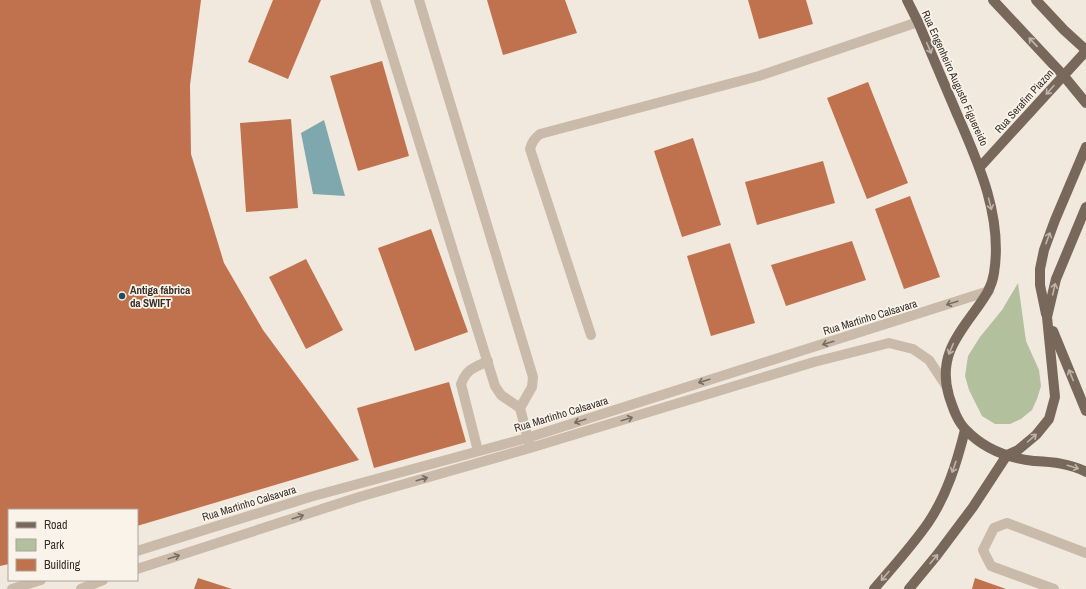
<svg xmlns="http://www.w3.org/2000/svg" width="1086" height="589" font-family="'Archivo Narrow',sans-serif">
	<rect width="100%" height="100%" fill="#f1e9de"/>
	<path fill="#b2c09e" d="M1018,283L1026,341L1039,370L1041,386L1037,399L1032,410L1021,419L1010,424H995L982,416L969,390L965,376L968,356L980,337L1002,310Z"/>
	<path fill="#7ea8ad" d="M324,120L345,196L313,194L301,133Z"/>
	<g fill="#c0714d">
		<path d="M0,0H201L190,85L191,154L224,263L263,330L359,460L137,526V510H9V564L0,566Z"/>
		<path d="M273,0H321L288,79L248,62Z"/>
		<path d="M487,0H565L577,33L503,55Z"/>
		<path d="M748,0H806L813,24L759,39Z"/>
		<path d="M382,61L409,156L358,171L330,76Z"/>
		<path d="M868,82L908,183L867,199L827,98Z"/>
		<path d="M291,119L298,208L246,212L240,123Z"/>
		<path d="M693,138L721,225L682,237L654,151Z"/>
		<path d="M823,161L835,203L757,225L745,182Z"/>
		<path d="M910,196L940,277L904,289L875,209Z"/>
		<path d="M431,229L468,332L415,351L378,248Z"/>
		<path d="M852,241L866,280L786,306L771,265Z"/>
		<path d="M730,243L755,323L711,336L687,256Z"/>
		<path d="M306,259L343,330L306,349L269,277Z"/>
		<path d="M449,382L466,442L374,468L357,408Z"/>
		<path d="M198,578L232,589H194Z"/>
		<path d="M975,578L1006,589H972Z"/>
	</g>
	<g fill="none" stroke-linecap="round" stroke-linejoin="round">
		<g stroke="#c9baaa" stroke-width="10">
			<path d="M375,0L495,386L501,395L520,408L529,443"/>
			<path d="M419,0L533,377L532,387L520,408"/>
			<path d="M591,335L530,149C532,142 534,139 540,134L759,76L918,22"/>
			<path d="M478,451L461,384C467,369 473,368 488,361"/>
			<path d="M137,551L310,497L527,438L989,291"/>
			<path d="M137,569L359,497L530,448L814,362L889,343L913,349L929,360L947,387"/>
			<path d="M12,589L41,580"/>
			<path d="M81,589L103,580"/>
			<path d="M1054,589L991,566L983,550L994,528L1007,523L1086,553"/>
		</g>
		<g stroke="#78675b" stroke-width="10">
			<path d="M907,0L918,22C931,53 944,83 957,114C979,164 1003,218 994,273C992,287 985,297 977,308C956,337 938,358 949,396C953,408 957,421 966,430C984,449 1008,458 1034,461C1051,462 1070,463 1086,472"/>
			<path d="M993,0L1063,75L1086,103"/>
			<path d="M1036,0L1064,30L1086,50"/>
			<path d="M980,167L1086,51"/>
			<path d="M1046,314L1040,285V269L1044,250L1055,220L1086,147"/>
			<path d="M1053,331L1086,411"/>
			<path d="M874,589C892,568 912,546 928,523C947,495 957,462 965,430"/>
			<path d="M909,589L937,555L973,507L1007,455L1018,450L1036,435L1049,419L1055,397L1047,317L1056,279L1086,207"/>
		</g>
	</g>
	<defs><path id="oneway-shaft" d="M-6 0H5M1.5-3L5.5 0L1.5 3" fill="none" stroke-width="1.6" stroke-linecap="round" stroke-linejoin="round"/></defs>
	<g stroke="#bfb4aa">
		<use href="#oneway-shaft" transform="translate(1033 42) rotate(-133)"/>
		<use href="#oneway-shaft" transform="translate(929 48) rotate(67)"/>
		<use href="#oneway-shaft" transform="translate(1050 90) rotate(132)"/>
		<use href="#oneway-shaft" transform="translate(990 204) rotate(76)"/>
		<use href="#oneway-shaft" transform="translate(1048 238) rotate(-70)"/>
		<use href="#oneway-shaft" transform="translate(1054 289) rotate(-77)"/>
		<use href="#oneway-shaft" transform="translate(951 349) rotate(113)"/>
		<use href="#oneway-shaft" transform="translate(1071 375) rotate(-112)"/>
		<use href="#oneway-shaft" transform="translate(1032 438) rotate(-42)"/>
		<use href="#oneway-shaft" transform="translate(954 467) rotate(109)"/>
		<use href="#oneway-shaft" transform="translate(1073 467) rotate(17)"/>
		<use href="#oneway-shaft" transform="translate(934 559) rotate(-50)"/>
		<use href="#oneway-shaft" transform="translate(885 576) rotate(131)"/>
	</g>
	<g stroke="#796d63">
		<use href="#oneway-shaft" transform="translate(952 303) rotate(162)"/>
		<use href="#oneway-shaft" transform="translate(828 343) rotate(163)"/>
		<use href="#oneway-shaft" transform="translate(704 381) rotate(163)"/>
		<use href="#oneway-shaft" transform="translate(627 419) rotate(-17)"/>
		<use href="#oneway-shaft" transform="translate(580 421) rotate(162)"/>
		<use href="#oneway-shaft" transform="translate(422 479) rotate(-16)"/>
		<use href="#oneway-shaft" transform="translate(298 517) rotate(-18)"/>
		<use href="#oneway-shaft" transform="translate(174 557) rotate(-18)"/>
	</g>
	<circle fill="#204f57" stroke="#f9f3ea" stroke-width="1.5" cx="122" cy="296" r="4"/>
	<g text-anchor="middle" stroke-width="3.5" stroke-linejoin="round" paint-order="stroke">
		<g font-size="11" fill="#372e29" stroke="#f9f3ea">
			<text transform="translate(955 78) rotate(66)" y="4">Rua Engenheiro Augusto Figuereido</text>
			<text transform="translate(1024 101) rotate(-48)" y="4">Rua Serafim Piazon</text>
			<text transform="translate(870 317) rotate(-17)" y="4">Rua Martinho Calsavara</text>
			<text transform="translate(561 414) rotate(-17)" y="4">Rua Martinho Calsavara</text>
			<text transform="translate(249 503) rotate(-17)" y="4">Rua Martinho Calsavara</text>
		</g>
		<g font-size="11" font-weight="bold" fill="#372e29" stroke="#f9f3ea" text-anchor="start">
			<text x="130" y="294">Antiga fábrica<tspan x="130" dy="13">da SWIFT</tspan></text>
		</g>
	</g>
	<rect x="8" y="509" width="130" height="72" fill="#f9f3ea" stroke="#aba49d"/>
	<rect x="16" y="522" width="20" height="6" fill="#78675b" stroke="#aba49d"/>
	<text x="44" y="529" font-size="12" fill="#372e29">Road</text>
	<rect x="16" y="539" width="20" height="12" fill="#b2c09e" stroke="#aba49d"/>
	<text x="44" y="549" font-size="12" fill="#372e29">Park</text>
	<rect x="16" y="559" width="20" height="12" fill="#c0714d" stroke="#aba49d"/>
	<text x="44" y="569" font-size="12" fill="#372e29">Building</text>
</svg>
